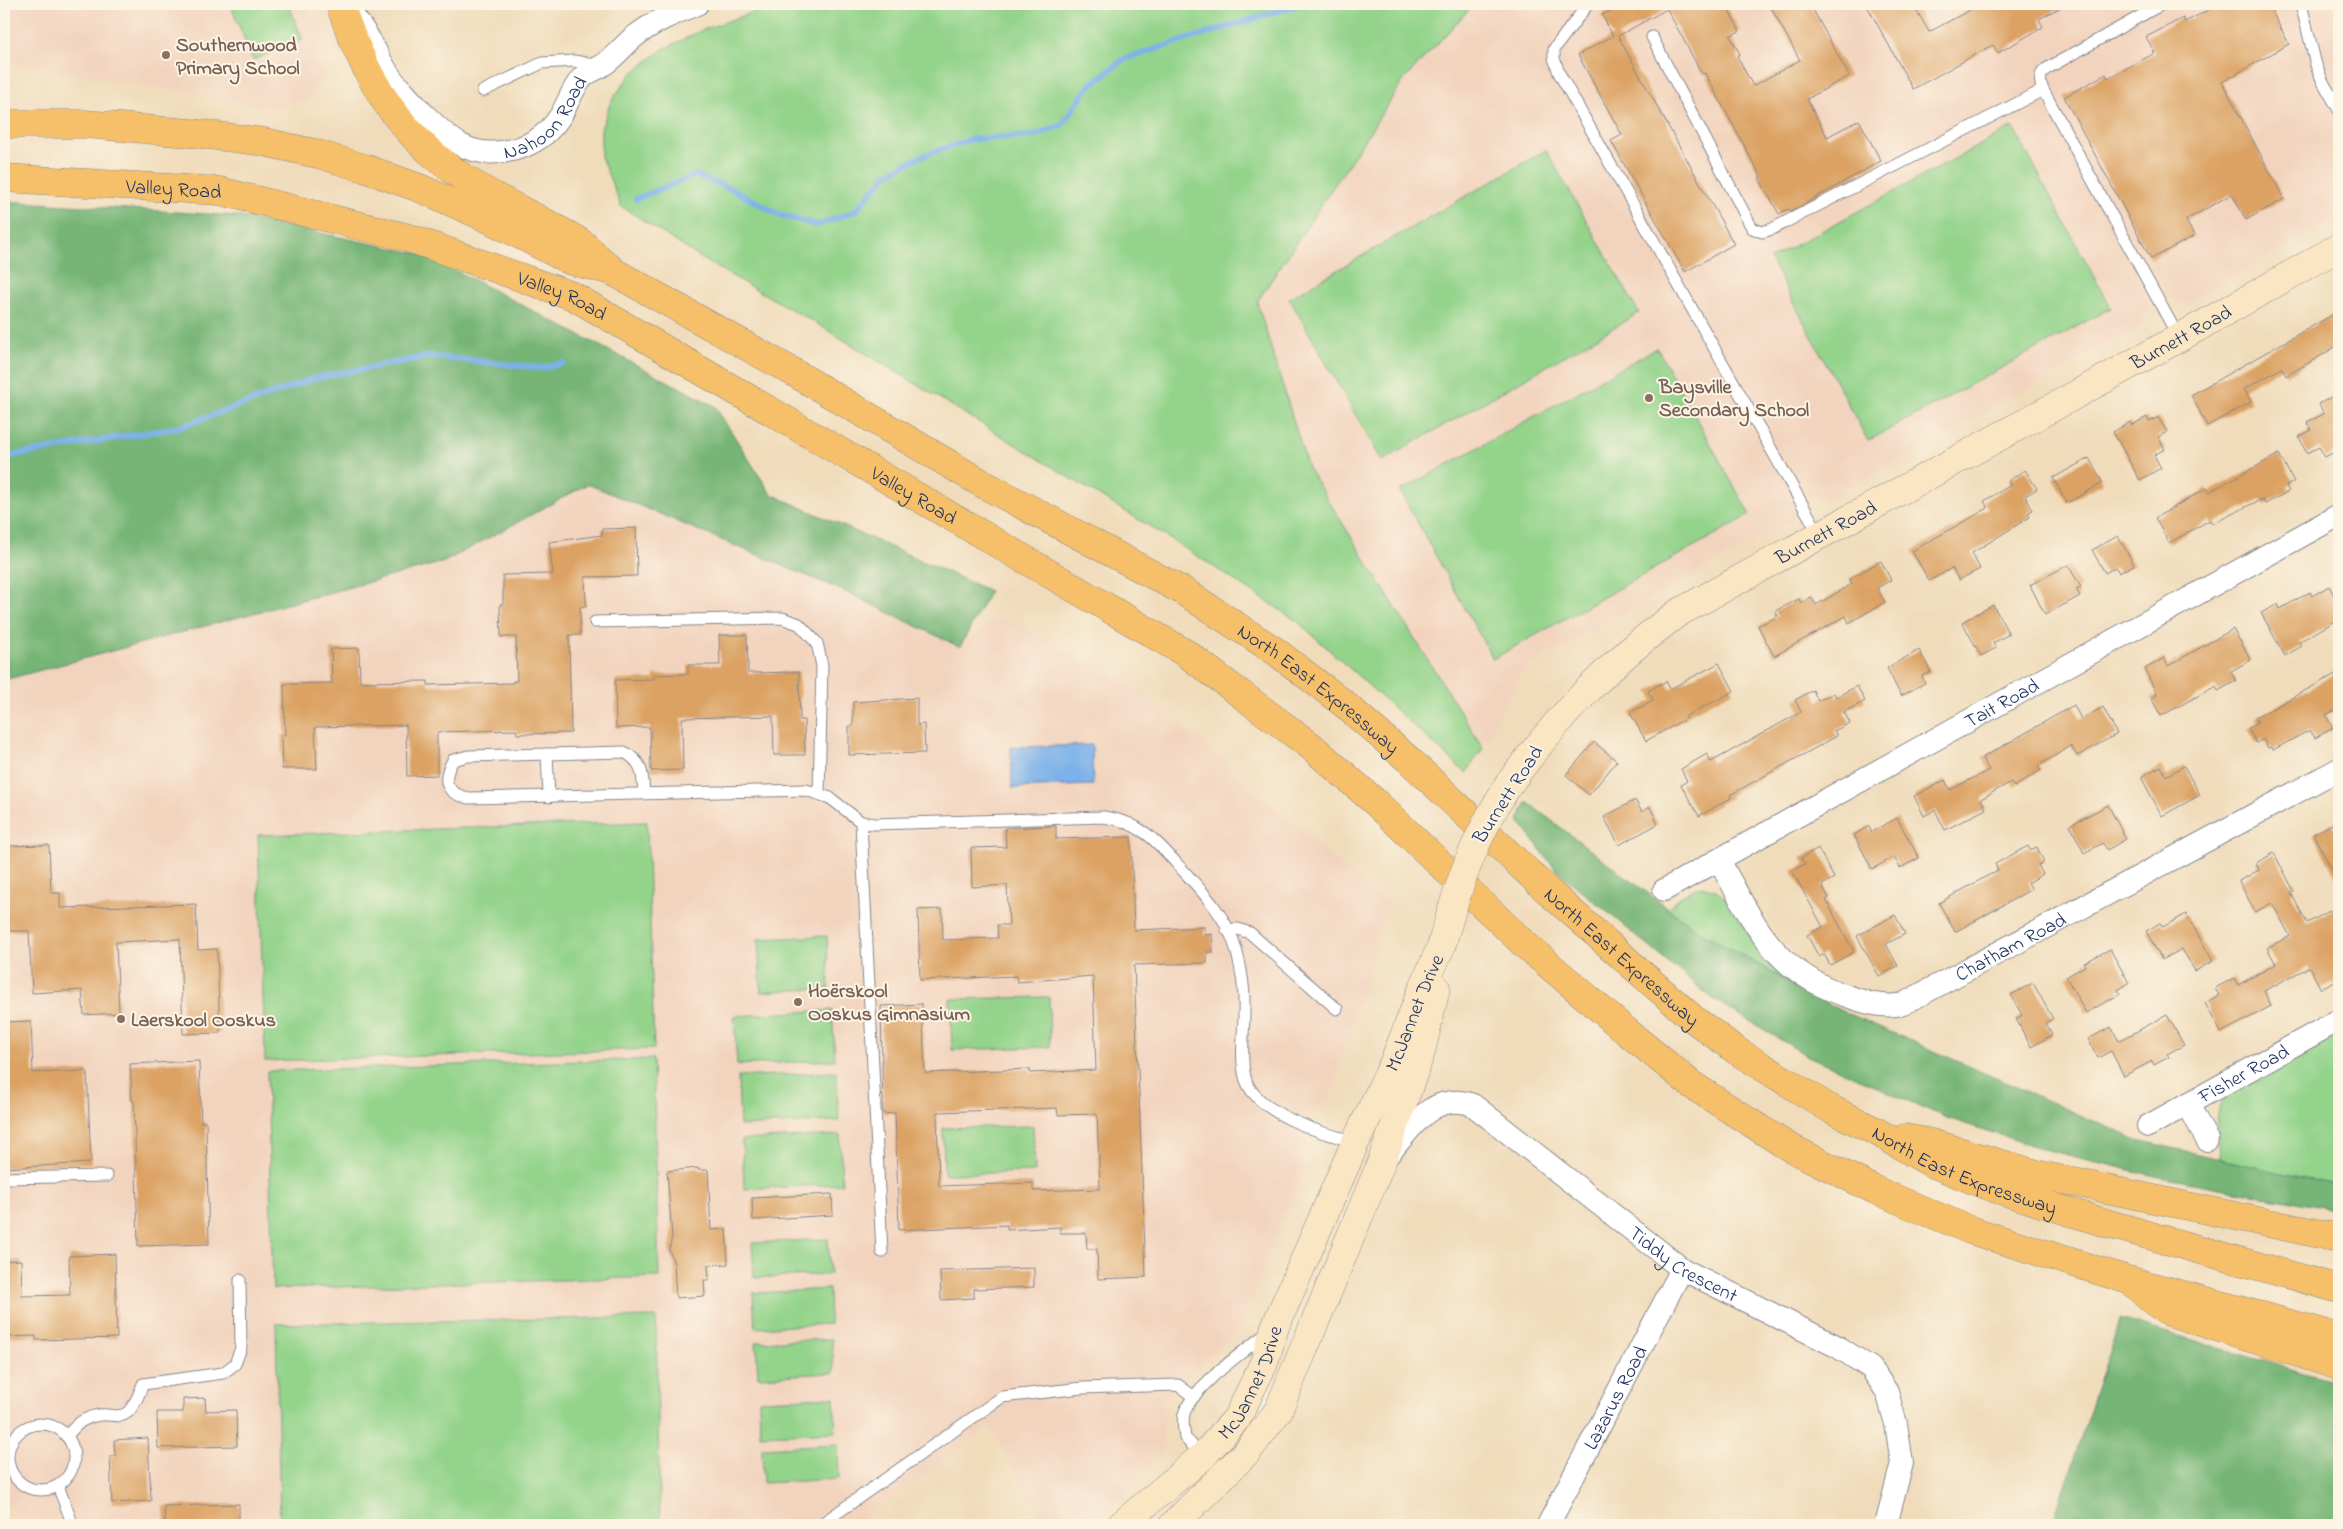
<svg xmlns="http://www.w3.org/2000/svg" width="2343" height="1529" font-family="'Indie Flower',sans-serif">
	<rect width="100%" height="100%" fill="#fcf5e5"/>
	<filter id="ink" filterUnits="userSpaceOnUse"><feTurbulence type="fractalNoise" baseFrequency=".02" numOctaves="2"/><feDisplacementMap in="SourceGraphic" scale="10" xChannelSelector="R" yChannelSelector="G"/><feConvolveMatrix kernelMatrix="1 2 1 2 8 2 1 2 1" color-interpolation-filters="sRGB"/></filter>
	<filter id="wash" filterUnits="userSpaceOnUse"><feTurbulence type="fractalNoise" baseFrequency=".0096" numOctaves="4" result="noise"/><feDisplacementMap in="SourceGraphic" scale="20" xChannelSelector="R" yChannelSelector="G"/><feGaussianBlur stdDeviation="1.12" result="paint"/><feColorMatrix in="noise" values="0 0 0 0 0 0 0 0 0 0 0 0 0 0 0 0 0 1.4 0 .05"/><feComposite in="paint" operator="in"/></filter>
	<g filter="url(#wash)">
		<rect width="100%" height="100%" fill="#f0dcbb"/>
		<g fill="#f2d4be">
			<path d="M4,4H308L328,47L330,64L318,86L305,100L270,107L4,62Z"/>
			<path d="M1474,4H2339V217L2187,303L2167,295L2161,283L2145,291L2150,303L2140,326L1824,502L1814,495L1794,508V519L1524,668L1483,748L1308,468L1257,302L1404,80Z"/>
			<path d="M588,484L848,593L960,647L991,622L1008,619L1143,693L1387,905L1330,1099L1318,1104L1306,1128L1299,1153L1304,1167L1240,1328L1163,1400V1451L1097,1525H1047L990,1426L857,1525H27L4,1500V680L444,562Z"/>
		</g>
		<g fill="#93d38a" stroke="#578174">
			<path d="M230,4H288L303,40L253,60Z"/>
			<path d="M777,4H1474L1404,80L1257,302L1308,468L1483,748L1466,773L1297,621L1177,543L816,323L707,262L621,206L601,157V129L611,101L631,74L662,50L702,30Z"/>
			<path d="M2013,127L2111,308L1868,441L1770,259Z"/>
			<path d="M1546,150L1639,313L1382,461L1289,298Z"/>
			<path d="M1657,348L1750,515L1493,659L1400,491Z"/>
			<path d="M647,822L654,1049L265,1061L258,835Z"/>
			<path d="M1701,886L1716,890L1730,903L1757,948L1791,983L1694,928L1667,908L1685,893Z"/>
			<path d="M827,936L829,988L761,992L758,939Z"/>
			<path d="M1049,997L1050,1047L952,1050L950,999Z"/>
			<path d="M832,1010L835,1060L737,1065L734,1016Z"/>
			<path d="M2339,1033V1186L2219,1159C2219,1145 2214,1124 2218,1110C2226,1084 2314,1046 2339,1033Z"/>
			<path d="M653,1059L659,1277L273,1289L267,1071Z"/>
			<path d="M836,1072L839,1121L740,1126L738,1077Z"/>
			<path d="M1033,1126L1035,1172L944,1174L943,1128Z"/>
			<path d="M840,1135L842,1184L744,1189L742,1140Z"/>
			<path d="M828,1239L830,1274L754,1278L752,1243Z"/>
			<path d="M829,1289L830,1324L755,1328L753,1293Z"/>
			<path d="M656,1317L660,1525H280L276,1324Z"/>
			<path d="M832,1339L834,1373L758,1377L756,1342Z"/>
			<path d="M834,1397L836,1432L760,1435L759,1400Z"/>
			<path d="M838,1444L839,1479L763,1483L762,1448Z"/>
		</g>
		<g fill="#76b576" stroke="#48726a">
			<path d="M4,201L238,216L426,255L715,406L771,494L990,591L960,647L848,593L588,484L444,562L4,680Z"/>
			<path d="M1527,802L1694,928L1829,1005L2137,1140L2339,1186V1210L2155,1176L2043,1149L1944,1117L1806,1055L1713,999L1555,869L1518,820Z"/>
			<path d="M2120,1319L2339,1383V1525H2052Z"/>
		</g>
		<path fill="#7bb1e9" stroke="#4b70a4" d="M1092,745L1093,785L1012,788L1011,747Z"/>
		<g fill="none" stroke-linecap="round" stroke-linejoin="round">
			<g stroke="#7bb1e9" stroke-width="6">
				<path d="M636,199L695,175L730,188L780,215L818,225L855,211L887,174L919,157L972,139L1033,136L1062,125L1089,86L1124,59L1301,4"/>
				<path d="M4,457L180,427L316,378L430,356L542,368L563,363"/>
			</g>
		</g>
		<g id="blocks">
			<g fill="#dba264" fill-rule="evenodd">
				<path d="M1624,4H1725L1740,31L1730,36L1740,54L1737,56L1753,86L1800,60L1769,4H1810L1849,76L1807,99L1827,137L1859,120L1881,161L1799,207L1790,211L1788,209L1779,214L1759,178L1761,177L1705,73L1702,74L1667,9L1618,36L1734,244L1685,272L1611,141L1622,135L1578,55L1613,36L1602,15Z"/>
				<path d="M1866,4H1913L1929,32L1981,4H2067L2039,19L2043,27L1998,53L1993,45L1913,89Z"/>
				<path d="M2220,4H2268L2289,44L2222,82L2284,199L2246,220L2232,194L2186,220L2194,236L2151,259L2064,97L2106,74L2108,78L2155,53L2146,37L2183,18L2185,22Z"/>
				<path d="M2339,311V345L2286,376L2282,368L2244,389L2251,402L2207,426L2191,395Z"/>
				<path d="M2339,393V449L2325,457L2319,447L2307,453L2299,437L2311,430L2307,422L2324,414L2319,404Z"/>
				<path d="M2147,417L2149,422L2158,417L2167,432L2158,437L2165,449L2154,455L2161,468L2140,480L2113,432L2130,422L2132,425Z"/>
				<path d="M2279,454L2294,482L2286,486L2289,491L2265,504L2262,499L2212,524L2210,520L2169,543L2155,518L2207,488L2209,492Z"/>
				<path d="M2089,458L2103,483L2067,503L2053,478Z"/>
				<path d="M2025,470L2037,489L2025,496L2033,510L2028,513L2030,517L1972,553L1980,569L1959,580L1952,568L1929,581L1912,551L1988,508L1984,501L2011,485L2008,481Z"/>
				<path d="M636,528L637,576L585,577L586,606L580,607V635H569L571,733L517,734L516,730L437,732V775L407,776L406,725L315,727L317,769H282L281,735H285L284,684L332,683L331,649L359,648L360,682L428,681V685L513,683V681H517L516,637H501L500,604H503V575L553,574L549,542L602,535V529Z"/>
				<path d="M2118,536L2134,565L2119,573L2116,567L2105,573L2092,550Z"/>
				<path d="M1881,561L1891,580L1877,588L1885,602L1849,623L1846,616L1774,656L1758,626L1778,616L1775,611L1799,599L1801,603L1811,597L1816,605L1852,584L1849,579Z"/>
				<path d="M2068,565L2081,587L2076,589L2080,596L2045,615L2030,585Z"/>
				<path d="M2329,586L2339,605V619L2299,642L2302,646L2285,656L2261,613L2278,604L2280,609L2310,592L2312,596Z"/>
				<path d="M1993,605L2009,634L1993,643L1996,648L1981,656L1962,622Z"/>
				<path d="M2233,629L2251,660L2231,671L2236,681L2218,691L2216,686L2161,716L2151,698L2157,695L2145,669L2164,658L2168,666Z"/>
				<path d="M719,635H747L748,673L799,672L800,720H804L805,755H774L773,716L682,718L683,770L651,771L650,727L616,728L615,680L654,679V675L688,674V665H720Z"/>
				<path d="M1919,650L1931,672L1922,676L1925,683L1901,696L1887,668Z"/>
				<path d="M1719,663L1734,691L1686,716L1687,718L1646,741L1630,713L1653,700L1648,691L1666,681L1670,689Z"/>
				<path d="M2339,672V708L2326,715L2333,728L2315,738L2310,730L2273,750L2271,747L2268,748L2263,739L2256,743L2248,728L2258,723L2255,718Z"/>
				<path d="M1857,686L1865,701L1844,712L1850,723L1834,731L1837,736L1730,795L1731,798L1699,816L1681,785L1687,781L1681,769L1707,754L1711,762L1801,712L1795,700L1813,690L1818,701L1834,693L1836,697Z"/>
				<path d="M917,698V725L924,724L925,753L849,755V726H853V702Z"/>
				<path d="M2074,705L2081,719L2103,707L2117,734L2077,756L2071,746L2038,766L2041,770L2014,787L2011,782L1981,799L1986,809L1945,830L1935,810L1924,816L1914,796L1945,780L1950,790L1989,770L1982,758Z"/>
				<path d="M1594,742L1617,761L1589,795L1566,775Z"/>
				<path d="M2161,766L2166,776L2184,766L2200,795L2162,816L2141,777Z"/>
				<path d="M1635,800L1642,812L1650,807L1658,824L1619,845L1604,817Z"/>
				<path d="M2108,805L2126,839L2107,850L2103,843L2084,853L2070,825Z"/>
				<path d="M1897,818L1919,858L1900,868L1894,857L1872,869L1854,835L1869,826L1871,832Z"/>
				<path d="M2332,824L2339,838V883L2313,834Z"/>
				<path d="M1056,826V839L1131,837L1134,930L1205,927V935L1212,934L1213,952H1207V963L1134,965L1146,1277L1098,1279L1097,1249H1087L1086,1233H1060V1227L1007,1230V1225L899,1230L895,1113L883,1114L881,1006L922,1004L925,1073L1030,1069V1073L1096,1070L1093,976L1017,982L1016,976L920,980L918,910L942,909L943,940L998,938L997,925H1009L1007,885L972,887L971,848L1006,847L1005,828ZM1057,1108L1058,1115L1097,1114L1100,1189L1033,1191V1183L939,1186L937,1112Z"/>
				<path d="M49,845L51,893H60V908L196,904L198,950L217,949L220,1033L183,1034L180,939L116,942L119,1013L84,1015L82,990L32,993L29,931H4V846Z"/>
				<path d="M2028,846L2030,850L2037,847L2044,862L2038,865L2043,874L2028,883L2032,889L1955,932L1939,903L1998,870L1995,864Z"/>
				<path d="M1818,848L1834,878L1822,885L1829,898L1826,900L1854,952L1830,965L1824,954L1819,957L1807,935L1823,927L1792,871L1805,864L1801,858Z"/>
				<path d="M2274,853L2294,891L2291,893L2307,923L2339,906V980L2321,989L2309,967L2264,991L2271,1006L2221,1033L2205,1003L2219,995L2215,988L2234,978L2238,985L2276,964L2267,948L2290,936L2272,903L2255,912L2239,881L2259,870L2256,863Z"/>
				<path d="M2186,914L2213,961L2195,971L2182,949L2162,960L2146,931L2160,923L2163,927Z"/>
				<path d="M1895,915L1905,934L1886,944L1898,966L1879,976L1857,936Z"/>
				<path d="M2110,949L2129,983L2118,990L2120,994L2086,1013L2066,977L2085,966L2084,963Z"/>
				<path d="M2033,983L2053,1019L2045,1023L2052,1035L2031,1047L2016,1019L2022,1015L2011,995Z"/>
				<path d="M2167,1015L2184,1045L2167,1054L2169,1057L2154,1065L2152,1061L2124,1076L2111,1051L2098,1058L2088,1039L2111,1027L2119,1041Z"/>
				<path d="M31,1021L33,1073L87,1071L91,1163L4,1168V1022Z"/>
				<path d="M199,1061L201,1122H206L209,1244L138,1246L134,1101H132L130,1064Z"/>
				<path d="M698,1168V1170H708L711,1230L726,1229L728,1264L708,1265L709,1280H704L705,1296L676,1298L674,1263L669,1250L672,1237L667,1171Z"/>
				<path d="M832,1194L833,1215L753,1220L752,1198Z"/>
				<path d="M115,1254L117,1338L36,1340V1336L4,1337V1261L21,1260L22,1296L70,1295L69,1256Z"/>
				<path d="M1034,1268V1287L974,1289V1298L941,1300L940,1271Z"/>
				<path d="M205,1398L206,1411L236,1410L237,1446L158,1448L157,1412H183V1399Z"/>
				<path d="M148,1438L151,1501L112,1503L110,1456H115L114,1440Z"/>
				<path d="M239,1504V1525H165L164,1506Z"/>
			</g>
		</g>
	</g>
	<g filter="url(#ink)">
		<use href="#blocks" fill-opacity="0" stroke="#86868c" stroke-width="1"/>
		<g fill="none" stroke-linecap="round" stroke-linejoin="round">
			<g stroke="#86868c" stroke-width="13">
				<g id="lane">
					<path d="M1588,4L1554,49V58L1559,73L1819,534"/>
					<path d="M2162,4L2046,69C2038,75 2040,82 2043,90L2179,338"/>
					<path d="M2301,4L2316,65L2323,82L2339,110"/>
					<path d="M1652,37L1752,228L1762,232L1772,229L2043,90"/>
					<path d="M483,91L542,63L574,61L597,65"/>
					<path d="M595,622L782,618L799,624L817,643L822,666L819,794"/>
					<path d="M547,754L549,797"/>
					<path d="M644,794C642,773 644,763 624,752L468,756L453,760C441,781 446,794 469,798L806,790L830,798L861,822L874,824L1104,817C1139,822 1155,839 1178,865C1200,889 1227,916 1236,949C1242,970 1245,990 1244,1012C1244,1033 1240,1056 1245,1077C1254,1113 1324,1135 1356,1141"/>
					<path d="M861,822L882,1252"/>
					<path d="M1227,930L1238,929L1250,933L1337,1009"/>
					<path d="M4,1178L107,1176"/>
					<circle cx="41" cy="1457" r="33"/>
					<path d="M66,1436C72,1431 77,1423 84,1420C116,1403 123,1438 143,1384L223,1373L235,1364L241,1348L240,1280"/>
					<path d="M1203,1456L1185,1438C1184,1431 1182,1420 1184,1414C1191,1388 1246,1350 1268,1332"/>
					<path d="M58,1486L73,1525"/>
					<path d="M820,1525L1002,1397L1082,1388L1178,1385L1194,1397"/>
				</g>
			</g>
			<g stroke="#86868c" stroke-width="24">
				<g id="street">
					<path id="s1" d="M348,9C354,17 360,25 366,34C377,51 383,70 397,85C414,104 439,132 461,145C488,160 528,151 549,130C566,114 568,95 581,79C587,71 595,71 603,65C614,58 623,46 634,37C653,22 675,13 697,4"/>
					<path id="s2" d="M1719,860C1754,923 1772,971 1847,996C1867,1003 1882,1008 1903,1004L2339,769"/>
					<path id="s3" d="M1664,890L2339,515"/>
					<path d="M2188,1104L2207,1140"/>
					<path id="s4" d="M2148,1126L2339,1020"/>
					<path id="s5" d="M1386,1157C1410,1130 1432,1090 1473,1105L1682,1269L1838,1347L1871,1368L1887,1392L1896,1424L1902,1463L1886,1525"/>
					<path id="s6" d="M1548,1525L1682,1269"/>
				</g>
			</g>
			<g stroke="#86868c" stroke-width="29">
				<g id="secondary">
					<path id="s7" d="M1509,784C1559,715 1609,663 1678,613L2179,338L2339,247"/>
					<path id="s8" d="M1121,1525L1203,1456L1237,1418L1264,1363L1275,1327L1356,1141L1393,1064L1422,990L1441,947"/>
					<path d="M1173,1525L1247,1452L1278,1411L1382,1161L1421,1052L1436,988"/>
				</g>
			</g>
			<g stroke="#86868c" stroke-width="29">
				<g id="highway">
					<path d="M340,4C366,83 402,140 475,185C508,205 545,221 578,241C589,248 599,260 610,268"/>
					<path id="s9" d="M4,124H85L201,134L264,142L318,154L364,168L422,189L489,219L571,261L612,271L793,372L983,484L1183,591L1275,651L1343,703L1410,761L1550,893L1692,1018L1737,1051L1829,1108L1879,1133L1929,1162L1993,1188L2109,1224L2339,1289"/>
					<path id="s10" d="M4,178L220,191L409,238L573,296L1187,654L1312,747L1375,802L1522,942L1626,1031L1692,1085L1787,1146L1875,1190L1970,1230L2128,1280L2339,1337"/>
					<path d="M1905,1138L1931,1143L2040,1175L2339,1238"/>
					<path d="M2135,1285L2166,1311L2339,1366"/>
				</g>
			</g>
			<use href="#lane" stroke="#fff" stroke-width="11"/>
			<use href="#street" stroke="#fff" stroke-width="22"/>
			<use href="#secondary" stroke="#fbe6c4" stroke-width="28"/>
			<use href="#highway" stroke="#f6c06b" stroke-width="28"/>
			<g stroke="#86868c" stroke-width="29" stroke-linecap="butt">
				<path id="secondary-bridge" d="M1441,947C1459,883 1473,840 1509,784"/>
			</g>
			<use href="#secondary-bridge" stroke="#fbe6c4" stroke-width="28"/>
		</g>
	</g>
	<g fill="#8d6e63" stroke="#fcf5e5" stroke-width="2">
		<circle cx="166" cy="55" r="5"/>
		<circle cx="1649" cy="398" r="5"/>
		<circle cx="798" cy="1002" r="5"/>
		<circle cx="121" cy="1019" r="5"/>
	</g>
	<g text-anchor="middle" stroke-width="4" stroke-linejoin="round" paint-order="stroke">
		<g font-size="20" font-weight="bold" fill="#785e54" stroke="#fcf5e5" text-anchor="start">
			<text x="176" y="51">Southernwood<tspan x="176" dy="23">Primary School</tspan></text>
			<text x="1659" y="393">Baysville<tspan x="1659" dy="23">Secondary School</tspan></text>
			<text x="808" y="997">Hoërskool<tspan x="808" dy="23">Ooskus Gimnasium</tspan></text>
			<text x="131" y="1026">Laerskool Ooskus</text>
		</g>
		<g font-size="20" fill="#1b2f5e" stroke="#fcf5e5">
			<text dy="7" stroke="none"><textPath href="#s1" startOffset="279">Nahoon Road</textPath></text>
			<text dy="7" stroke="none"><textPath href="#s10" startOffset="170">Valley Road</textPath></text>
			<text dy="7" stroke="none"><textPath href="#s10" startOffset="575">Valley Road</textPath></text>
			<text dy="7" stroke="none"><textPath href="#s7" startOffset="815">Burnett Road</textPath></text>
			<text dy="7" stroke="none"><textPath href="#s10" startOffset="980">Valley Road</textPath></text>
			<text dy="7" stroke="none"><textPath href="#s7" startOffset="410">Burnett Road</textPath></text>
			<text dy="7" stroke="none"><textPath href="#s9" startOffset="1456">North East Expressway</textPath></text>
			<text dy="7" stroke="none"><textPath href="#s3" startOffset="386">Tait Road</textPath></text>
			<text transform="translate(1507 794) rotate(-57)" y="7">Burnett Road</text>
			<text dy="7" stroke="none"><textPath href="#s2" startOffset="372">Chatham Road</textPath></text>
			<text dy="7" stroke="none"><textPath href="#s9" startOffset="1861">North East Expressway</textPath></text>
			<text dy="7" stroke="none"><textPath href="#s8" startOffset="601">McJannet Drive</textPath></text>
			<text dy="7" stroke="none"><textPath href="#s4" startOffset="109">Fisher Road</textPath></text>
			<text dy="7" stroke="none"><textPath href="#s9" startOffset="2268">North East Expressway</textPath></text>
			<text dy="7" stroke="none"><textPath href="#s5" startOffset="374">Tiddy Crescent</textPath></text>
			<text dy="7" stroke="none"><textPath href="#s8" startOffset="196">McJannet Drive</textPath></text>
			<text dy="7" stroke="none"><textPath href="#s6" startOffset="144">Lazarus Road</textPath></text>
		</g>
	</g>
	<rect width="2343" height="1529" fill="none" stroke="#fcf5e5" stroke-width="20"/>
</svg>
